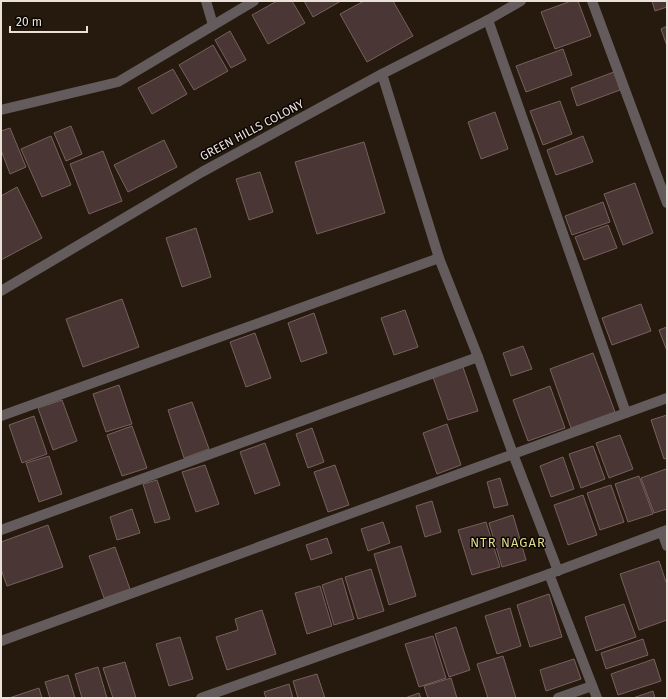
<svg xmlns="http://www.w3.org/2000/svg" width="668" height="699" font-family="'Fira Sans',sans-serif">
	<rect width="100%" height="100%" fill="#261a0e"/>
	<g fill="#4a3634" stroke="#76605e">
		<path d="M277,1H292L305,23L268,44L252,15Z"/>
		<path d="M304,1H341L313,17Z"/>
		<path d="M364,1H393L413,36L367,62L340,14Z"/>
		<path d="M571,1H578L591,36L555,49L541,12Z"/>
		<path d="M652,1H667V7L655,11Z"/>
		<path d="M667,26V46L661,29Z"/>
		<path d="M230,31L246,60L231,68L215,40Z"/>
		<path d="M213,45L228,71L194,90L179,65Z"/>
		<path d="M563,49L572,75L526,92L516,66Z"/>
		<path d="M173,69L187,94L152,114L138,88Z"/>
		<path d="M614,72L620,90L577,106L571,88Z"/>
		<path d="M560,101L572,134L543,145L530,111Z"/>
		<path d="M495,112L508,149L481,159L468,122Z"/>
		<path d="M71,126L82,154L66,161L54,133Z"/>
		<path d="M10,128L26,167L10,174L1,150V131Z"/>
		<path d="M51,136L71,185L42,197L21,149Z"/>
		<path d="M583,136L593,162L556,175L547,150Z"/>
		<path d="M164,140L177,167L128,192L114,165Z"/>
		<path d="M364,142L385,213L317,234L295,162Z"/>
		<path d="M103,151L122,201L89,214L70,164Z"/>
		<path d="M260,172L273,212L249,220L236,179Z"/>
		<path d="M635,183L653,233L623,245L604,194Z"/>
		<path d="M17,187L42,238L1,260V196Z"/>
		<path d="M603,202L610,222L572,235L565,216Z"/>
		<path d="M608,225L617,248L584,260L575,237Z"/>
		<path d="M196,228L211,277L182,287L166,238Z"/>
		<path d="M122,299L139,347L83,367L66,319Z"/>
		<path d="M641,304L651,331L612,345L602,318Z"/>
		<path d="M405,310L418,347L394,355L381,318Z"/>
		<path d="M314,313L327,353L301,362L288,323Z"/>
		<path d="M667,327V351L659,330Z"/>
		<path d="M255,333L271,378L246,387L230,342Z"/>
		<path d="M523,346L532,369L511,376L503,353Z"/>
		<path d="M593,353L615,412L571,428L550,369Z"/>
		<path d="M463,367L478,411L448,420L433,377Z"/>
		<path d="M119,385L132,424L106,432L93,394Z"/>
		<path d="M550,386L565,428L528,441L513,400Z"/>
		<path d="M62,400L77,441L53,450L38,408Z"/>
		<path d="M192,402L209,449L184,458L168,410Z"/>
		<path d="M667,415V458L664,459L651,420Z"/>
		<path d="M34,416L47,454L22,463L9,425Z"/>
		<path d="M447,424L461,465L437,474L423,433Z"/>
		<path d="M132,426L147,468L122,476L107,435Z"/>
		<path d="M312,428L324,462L308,468L296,434Z"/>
		<path d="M620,435L633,469L609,478L596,443Z"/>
		<path d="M265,443L280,485L255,494L240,452Z"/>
		<path d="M593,446L605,479L581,488L569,454Z"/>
		<path d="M49,456L62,494L39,502L26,463Z"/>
		<path d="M563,457L574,489L551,497L540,466Z"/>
		<path d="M205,465L219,504L196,512L182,472Z"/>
		<path d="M335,465L349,505L328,512L314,472Z"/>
		<path d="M666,469L667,472V509L654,513L641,478Z"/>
		<path d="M639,476L653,514L628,522L615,484Z"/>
		<path d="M500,478L508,505L494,508L487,482Z"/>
		<path d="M157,480L170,519L155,523L143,484Z"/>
		<path d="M611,485L624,522L600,530L587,493Z"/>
		<path d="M583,495L597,535L568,545L554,505Z"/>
		<path d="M432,501L441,532L425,537L416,506Z"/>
		<path d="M132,509L140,533L117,540L110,517Z"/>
		<path d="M513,515L526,560L502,567L489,523Z"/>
		<path d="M383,522L390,543L368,551L361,529Z"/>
		<path d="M486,522L500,567L472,575L458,530Z"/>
		<path d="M48,525L63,567L7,586L1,569V542Z"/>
		<path d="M327,538L332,553L311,560L306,545Z"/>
		<path d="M401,546L416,596L389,605L374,554Z"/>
		<path d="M115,547L130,589L104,598L89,556Z"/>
		<path d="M659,561L667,585V620L639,630L620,574Z"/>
		<path d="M371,569L384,611L358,619L345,577Z"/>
		<path d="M342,578L354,619L334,625L322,585Z"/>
		<path d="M320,586L332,626L307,634L295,593Z"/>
		<path d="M549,594L562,637L530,647L517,605Z"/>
		<path d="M624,604L636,637L596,651L585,617Z"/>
		<path d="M510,608L521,646L497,654L485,616Z"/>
		<path d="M262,610L276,654L227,670L216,637L238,630L235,619Z"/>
		<path d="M456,627L470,670L449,677L435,634Z"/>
		<path d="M433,636L446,678L419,687L405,644Z"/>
		<path d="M180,637L193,679L169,686L156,644Z"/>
		<path d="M643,639L648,655L606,669L601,653Z"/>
		<path d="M503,656L516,698H488L477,664Z"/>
		<path d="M574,659L581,679L546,691L540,670Z"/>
		<path d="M654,659L661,681L618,695L611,674Z"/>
		<path d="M125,662L136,698H113L103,668Z"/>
		<path d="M98,667L107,698H82L75,674Z"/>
		<path d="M317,674L325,698H298L293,681Z"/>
		<path d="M68,675L75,698H50L45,682Z"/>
		<path d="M451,678L457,698H428L424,686Z"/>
		<path d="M289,684L293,698H266L264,692Z"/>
		<path d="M39,688L42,698H9Z"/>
		<path d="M653,691L655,698H633Z"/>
		<path d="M419,693L421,698H405Z"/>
	</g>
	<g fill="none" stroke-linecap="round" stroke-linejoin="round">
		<g stroke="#645b5d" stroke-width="10">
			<path d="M206,1L213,25"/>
			<path d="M592,1L667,203"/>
			<path d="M488,20L626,413"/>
			<path d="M382,74L439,258L478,357L513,454L558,571"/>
			<path d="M1,110L118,82L254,1"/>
			<path d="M1,291L202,172L382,74L488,20L521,1"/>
			<path d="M1,416L439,258"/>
			<path d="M1,530L478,357"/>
			<path d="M662,532L667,546"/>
			<path d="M549,574L597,698"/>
			<path d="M1,641L667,398"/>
			<path d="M201,698L549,574L667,530"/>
			<path d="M558,698L592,686"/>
		</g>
	</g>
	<g text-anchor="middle" stroke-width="3" stroke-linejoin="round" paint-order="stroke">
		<g font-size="12" fill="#eae1d9" stroke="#0b0603">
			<text transform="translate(252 130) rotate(-28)" y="4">GREEN HILLS COLONY</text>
		</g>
		<g font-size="13" letter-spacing="1" fill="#e1de8f" stroke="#0b0603">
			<text x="508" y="547">NTR NAGAR</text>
		</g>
	</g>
	<rect width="668" height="699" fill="none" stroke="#eae1d9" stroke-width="4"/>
	<path d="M10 26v6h77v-6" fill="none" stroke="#eae1d9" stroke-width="2"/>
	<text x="16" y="26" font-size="12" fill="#eae1d9" stroke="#0b0603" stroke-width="3" paint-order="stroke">20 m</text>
</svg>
